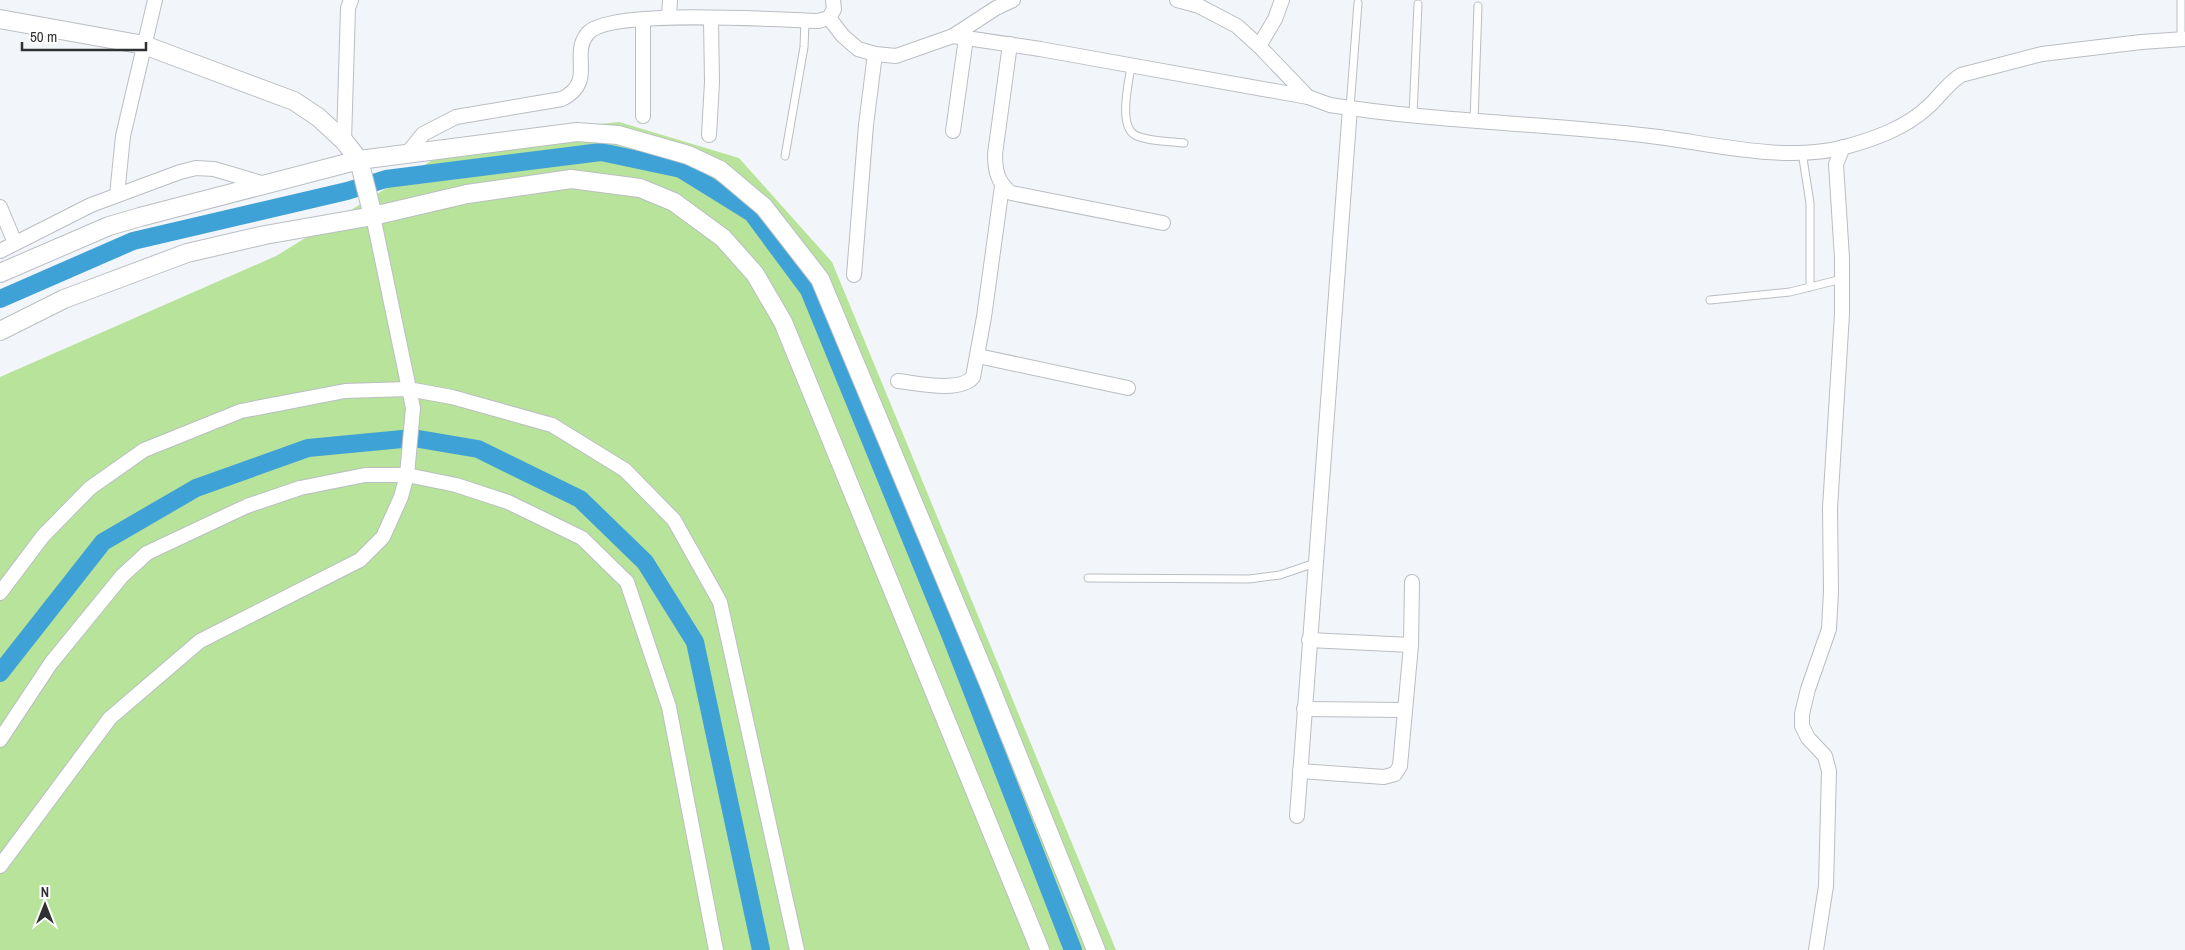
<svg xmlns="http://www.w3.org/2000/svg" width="2185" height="950" font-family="'Archivo Narrow',sans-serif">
	<rect width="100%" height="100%" fill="#f2f5fa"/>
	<path fill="#b8e39a" d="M619,122L739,158L832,262L1116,950H0V377L276,256L470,137Z"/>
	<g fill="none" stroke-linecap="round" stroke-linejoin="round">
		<g stroke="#3fa2d6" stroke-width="18">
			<path d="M0,299L133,241L347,191L386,179L601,152L681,169L752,213L809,290L950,634L1073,950"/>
			<path d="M0,673L103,542L196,488L308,448L413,438L478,449L580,499L645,562L695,642L761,950"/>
		</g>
		<g stroke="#babec2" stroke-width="9">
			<g id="service">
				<path d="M2181,0V39"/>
				<path d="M1131,66C1129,82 1117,128 1137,136C1151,142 1169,141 1184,143"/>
				<path d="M1350,108L1358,3"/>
				<path d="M1413,115L1418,4"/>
				<path d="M1474,121L1478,6"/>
				<path d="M1802,152L1810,203V287"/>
				<path d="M785,156L804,47L805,21"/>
				<path d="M1710,300L1790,292L1842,279"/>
				<path d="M1088,578L1249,579L1280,575L1315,563"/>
			</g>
		</g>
		<g stroke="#babec2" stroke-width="16">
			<g id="minor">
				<path d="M1177,0L1199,6L1237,26L1259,46L1308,97L1330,105C1436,122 1543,123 1650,136C1711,143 1784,163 1845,147C1874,139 1906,128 1929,106C1940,96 1948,83 1961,75L2042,54L2141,42L2185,39"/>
				<path d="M669,17L670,0"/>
				<path d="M829,18L843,36L858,49L875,54L896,56L953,36L996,8L1013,0"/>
				<path d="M643,20V116"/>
				<path d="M953,36L1040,49L1308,97"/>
				<path d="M1010,44L995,154C995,170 997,182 1011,193L1163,223"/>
				<path d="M1259,46L1275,19L1282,0"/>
				<path d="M953,131L966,38"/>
				<path d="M709,135L712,82L711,18"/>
				<path d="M344,141L348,8L351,0"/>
				<path d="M406,155L423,134L456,117L562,99C597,81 569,55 588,33C610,8 780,20 818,21L829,18L834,9L833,0"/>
				<path d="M117,195L123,136L155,0"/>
				<path d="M0,207L15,243"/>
				<path d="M0,251L91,205L180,172L196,168L214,169L265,184"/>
				<path d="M854,275L866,125L875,54"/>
				<path d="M978,356L1128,388"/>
				<path d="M898,381C917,383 960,393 973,377L984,317L1002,186"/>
				<path d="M0,593L43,536L90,488L144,450L241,411L345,391L408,389L452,397L552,425L625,470L674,520L720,602L797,950"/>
				<path d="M1309,640L1411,645"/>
				<path d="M1304,709L1404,710"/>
				<path d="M0,740L51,663L122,576L147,553L247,506L300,488L365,475H407L456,485L508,502L582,538L627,582L669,707L716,950"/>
				<path d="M1300,771L1384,777L1395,774L1400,766L1411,645L1412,582"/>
				<path d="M1297,816L1350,108"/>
				<path d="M0,866L110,718L200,641L360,560L383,537L401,497L407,475L413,408L373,216"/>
				<path d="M1816,950L1826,886L1829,771L1825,756L1808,738L1802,726V714L1808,689L1829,629L1831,591L1830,508L1842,314V258L1836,164L1843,147"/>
			</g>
		</g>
		<g stroke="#babec2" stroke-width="20">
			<g id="tertiary">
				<path d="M0,19L144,45L294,101L318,117L344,141L359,160L373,216"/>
				<path d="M0,273L109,226L140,217L359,160L577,132L618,135L688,155L720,170L764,207L820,279L989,684L1096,950"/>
				<path d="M0,331L64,299L187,253L265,235L373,216L467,194L571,179L640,188L674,202L723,238L755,274L783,322L1040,950"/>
			</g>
		</g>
		<use href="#service" stroke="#fff" stroke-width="7"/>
		<use href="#minor" stroke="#fff" stroke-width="14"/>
		<use href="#tertiary" stroke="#fff" stroke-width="18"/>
	</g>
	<g transform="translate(45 905)" stroke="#ffffff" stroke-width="4" paint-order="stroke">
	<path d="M0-4L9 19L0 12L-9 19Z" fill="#2f3132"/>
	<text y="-8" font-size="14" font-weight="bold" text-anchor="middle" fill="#2f3132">N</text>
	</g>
	<path d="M22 42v8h124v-8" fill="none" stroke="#2f3132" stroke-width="2.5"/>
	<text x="30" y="42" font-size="15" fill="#2f3132" stroke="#ffffff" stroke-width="4" paint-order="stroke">50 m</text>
</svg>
